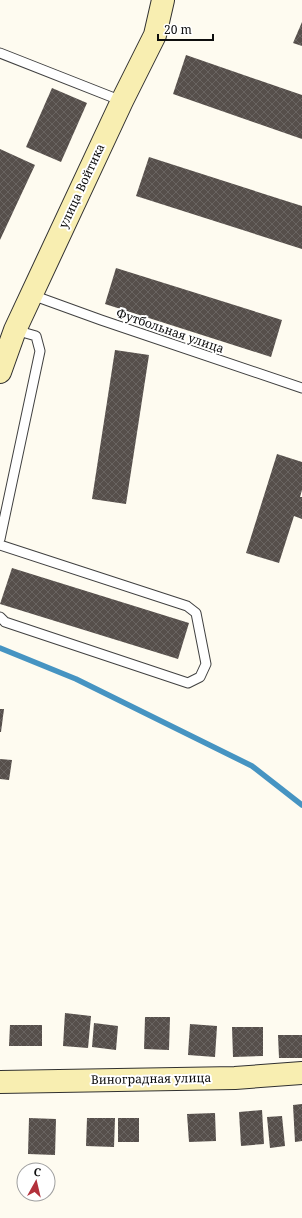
<svg xmlns="http://www.w3.org/2000/svg" width="302" height="1218" font-family="'Noto Serif',serif">
	<defs>
		<pattern id="building-cross-hatch" width="8" height="8" patternUnits="userSpaceOnUse"><rect width="8" height="8" fill="#564f4b"/><path d="M0 0l8 8M0 8l8-8" fill="none" stroke="#696461"/></pattern>
	</defs>
	<rect width="100%" height="100%" fill="#fefbf0"/>
	<g fill="none" stroke-linecap="round" stroke-linejoin="round">
		<path stroke="#4694c2" stroke-width="5.5" d="M0,648L76,679L252,766L302,805"/>
	</g>
	<g fill="url(#building-cross-hatch)">
		<path d="M302,22V46L293,43Z"/>
		<path d="M186,55L302,95V139L173,94Z"/>
		<path d="M52,88L87,103L61,162L26,147Z"/>
		<path d="M0,149L35,165L0,240Z"/>
		<path d="M149,157L302,206V249L136,196Z"/>
		<path d="M116,268L282,320L271,357L105,304Z"/>
		<path d="M115,350L149,355L126,504L92,499Z"/>
		<path d="M277,454L302,462V490L300,497H302V519L294,516L279,563L246,553Z"/>
		<path d="M12,568L189,623L178,659L0,604Z"/>
		<path d="M0,709H4L1,732H0Z"/>
		<path d="M0,759L12,760L9,780L0,779Z"/>
		<path d="M65,1013L91,1016L88,1048L63,1046Z"/>
		<path d="M145,1017H170L169,1050L144,1049Z"/>
		<path d="M94,1023L118,1026L116,1050L92,1047Z"/>
		<path d="M190,1024L217,1026L215,1057L188,1055Z"/>
		<path d="M10,1025H42V1046H9Z"/>
		<path d="M232,1027H263V1056L233,1057Z"/>
		<path d="M278,1035H302V1058H279Z"/>
		<path d="M302,1104V1141L295,1142L293,1105Z"/>
		<path d="M262,1110L264,1144L241,1146L239,1112Z"/>
		<path d="M215,1113L216,1141L189,1142L187,1114Z"/>
		<path d="M282,1116L285,1146L270,1148L267,1117Z"/>
		<path d="M29,1118L56,1119L55,1155L28,1154Z"/>
		<path d="M87,1118H115L114,1147L86,1146Z"/>
		<rect x="118" y="1118" width="21" height="24"/>
	</g>
	<g fill="none" stroke-linecap="round" stroke-linejoin="round">
		<g stroke="#414141" stroke-width="11">
			<g id="lane">
				<path d="M0,53L122,101"/>
				<path d="M32,295L101,320L302,388"/>
				<path d="M0,539L40,351L36,336L15,330"/>
				<path d="M0,545L187,606L196,613L206,664L200,677L188,683L5,622L0,617"/>
			</g>
		</g>
		<g stroke="#303030" stroke-width="24">
			<g id="secondary">
				<path d="M0,372L15,330L122,101L155,35L163,0"/>
				<path d="M0,1082L235,1078L302,1073"/>
			</g>
		</g>
		<use href="#lane" stroke="#fff" stroke-width="9"/>
		<use href="#secondary" stroke="#f8eeb1" stroke-width="22"/>
	</g>
	<g text-anchor="middle" stroke-width="4" stroke-linejoin="round" paint-order="stroke">
		<g font-size="12" fill="#0e0e0e" stroke="#fff">
			<text transform="translate(82 186) rotate(-65)" y="4">улица Войтика</text>
			<text transform="translate(170 331) rotate(19)" y="4">Футбольная улица</text>
			<text transform="translate(151 1079) rotate(-1)" y="4">Виноградная улица</text>
		</g>
	</g>
	<g transform="translate(36 1182) rotate(8)"><circle r="19" fill="#ffffff" stroke="#9f9f9f"/>
	<path d="M0-3L7 15L0 10L-7 15Z" fill="#b3313b"/>
	<text y="-6" font-size="11" font-weight="bold" text-anchor="middle" fill="#0e0e0e">С</text>
	</g>
	<path d="M158 34v6h55v-6" fill="none" stroke="#0e0e0e" stroke-width="2"/>
	<text x="164" y="34" font-size="12" fill="#0e0e0e" stroke="#ffffff" stroke-width="3" paint-order="stroke">20 m</text>
</svg>
